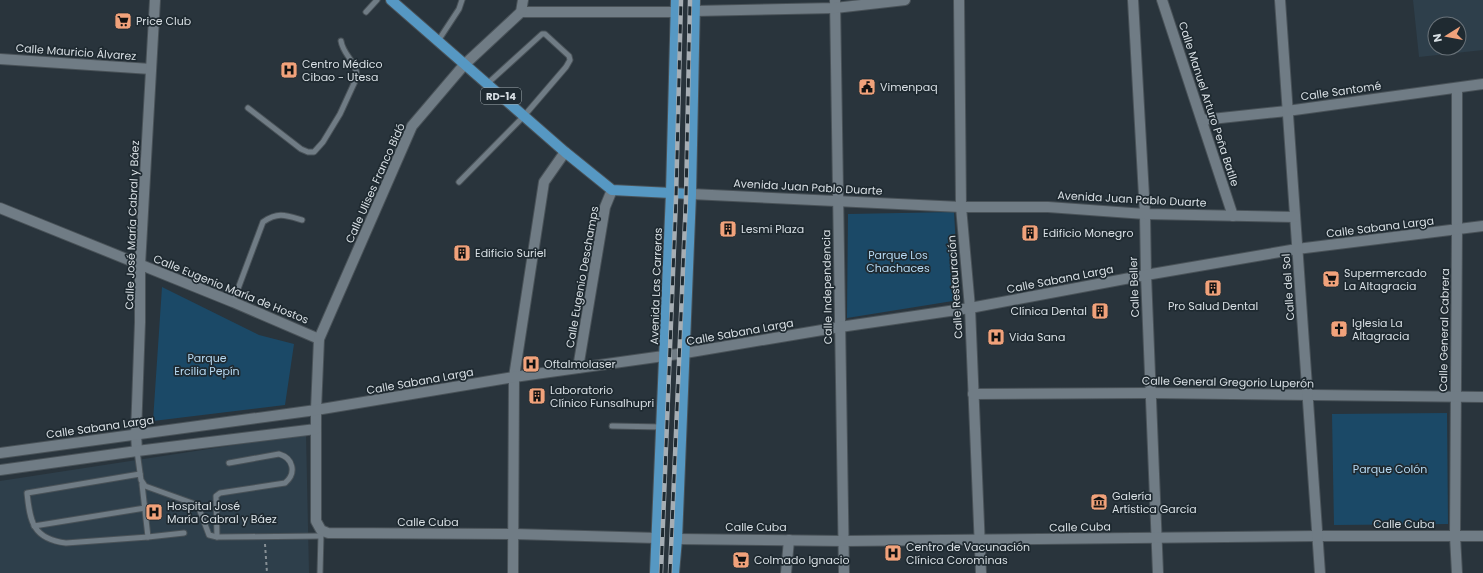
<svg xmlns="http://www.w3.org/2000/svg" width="1483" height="573" font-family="Poppins,sans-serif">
	<rect width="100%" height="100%" fill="#29343c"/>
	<g fill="#2e3f4b" fill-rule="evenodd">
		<path d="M1413,0H1483V50L1419,57ZM1435,24H1459V48H1435Z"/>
		<path d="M306,434L309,573H0V481Z"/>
	</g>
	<g fill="#1b4967">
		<path d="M954,212L959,300L847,318L848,214Z"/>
		<path d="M162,287L259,335L294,344L285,405L153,421Z"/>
		<path d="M1447,413L1448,524L1334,525L1332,414Z"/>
	</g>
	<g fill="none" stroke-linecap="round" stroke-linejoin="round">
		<g stroke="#495258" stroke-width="7">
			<g id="lane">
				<path d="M366,12L377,0"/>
				<path d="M438,41L459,9L462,0"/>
				<path d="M248,108L301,149L308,152H314L323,142L340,114L357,77C357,62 343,55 341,41"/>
				<path d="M459,182L524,116L566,67L570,60L569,56L545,34H542L487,84"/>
				<path d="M233,302L263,222C278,212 285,215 302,220"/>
				<path d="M612,426L662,427"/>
				<path d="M137,451L141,480L145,486L195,504L200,511L209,535L217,537L321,536"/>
				<path d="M140,474L27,493C30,522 33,539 66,543L148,537L184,533"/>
				<path d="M142,484L148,537"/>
				<path d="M34,526L145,508"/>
				<path d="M217,537L216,496L220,493L285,483C297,473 293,458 279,454L229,463"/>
				<path d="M320,573L321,534"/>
			</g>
		</g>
		<g stroke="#495258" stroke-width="12">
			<g id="street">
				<path d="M835,0L844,573"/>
				<path d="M959,0L961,207L970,308L981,573"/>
				<path d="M1133,0L1145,214L1146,275L1158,573"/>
				<path d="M1162,0L1233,216"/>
				<path d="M694,11L835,8L905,0"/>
				<path d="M521,12H676"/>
				<path d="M0,59L151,69"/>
				<path d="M1457,88V229L1455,536L1457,573"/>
				<path d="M1202,120L1287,111L1483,84"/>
				<path d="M0,208L233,302L319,339"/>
				<path d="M685,353L840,327L970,308L1146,275L1297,249L1483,226"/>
				<path d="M578,368L605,207L612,190"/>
				<path d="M973,394L1151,393L1483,397"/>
				<path d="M316,410L319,339L412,126L464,65L521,12L523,0"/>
				<path d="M137,451L136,434L140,322V265L155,0"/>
				<path d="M677,539L844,541L1318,536H1483"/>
				<path d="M513,573L514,377L544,182L565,152"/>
				<path d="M786,573L789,540"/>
			</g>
		</g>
		<g stroke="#495258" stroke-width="12">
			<g id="secondary">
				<path d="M1280,0L1320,573"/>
				<path d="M691,194L961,207H1048L1145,214L1295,217"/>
				<path d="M316,410V521L321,530L328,533L514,534L657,538"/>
				<path d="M0,453L316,410L514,377L685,353"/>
				<path d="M0,470L137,451L316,429"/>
			</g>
		</g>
		<g stroke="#495258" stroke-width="12">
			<g id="primary">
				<path d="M391,0L565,152L612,190L691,194"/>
				<path d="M655,573L671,193L676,0"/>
				<path d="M674,573L677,539L691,194L695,0"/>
			</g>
		</g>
		<path stroke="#868f95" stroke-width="2" stroke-dasharray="3 3" stroke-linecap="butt" d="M265,544L267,573"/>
		<use href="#lane" stroke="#707c85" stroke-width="5"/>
		<use href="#street" stroke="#707c85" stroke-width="10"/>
		<use href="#secondary" stroke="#707c85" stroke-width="10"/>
		<use href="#primary" stroke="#5698c3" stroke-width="10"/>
		<g stroke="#a6aeb4" stroke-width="4.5">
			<g id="rail">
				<path d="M661,573L676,198L681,0"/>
				<path d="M670,573L686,198L690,0"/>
			</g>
		</g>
		<use href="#rail" stroke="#1f2a31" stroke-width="3" stroke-dasharray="9" stroke-linecap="butt"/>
	</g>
	<defs>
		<g id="supermarket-square" transform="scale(0.9)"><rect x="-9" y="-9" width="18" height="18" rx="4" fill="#f1a27b" stroke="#1f2a31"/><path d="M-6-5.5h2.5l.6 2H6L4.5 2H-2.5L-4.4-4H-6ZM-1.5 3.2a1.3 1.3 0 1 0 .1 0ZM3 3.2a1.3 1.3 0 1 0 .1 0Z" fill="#111"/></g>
		<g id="hospital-square" transform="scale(0.9)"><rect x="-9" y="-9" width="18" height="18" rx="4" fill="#f1a27b" stroke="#1f2a31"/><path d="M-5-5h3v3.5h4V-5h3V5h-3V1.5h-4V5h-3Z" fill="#111"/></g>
		<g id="civic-square" transform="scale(0.9)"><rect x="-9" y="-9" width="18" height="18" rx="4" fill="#f1a27b" stroke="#1f2a31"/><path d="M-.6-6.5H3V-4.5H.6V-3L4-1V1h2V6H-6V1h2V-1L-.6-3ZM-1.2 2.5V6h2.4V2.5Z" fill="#111"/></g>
		<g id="building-square" transform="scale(0.9)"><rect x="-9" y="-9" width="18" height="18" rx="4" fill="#f1a27b" stroke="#1f2a31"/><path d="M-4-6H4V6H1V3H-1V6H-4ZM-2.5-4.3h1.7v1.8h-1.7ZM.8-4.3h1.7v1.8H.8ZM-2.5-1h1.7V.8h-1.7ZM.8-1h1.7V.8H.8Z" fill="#111"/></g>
		<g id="church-square" transform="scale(0.9)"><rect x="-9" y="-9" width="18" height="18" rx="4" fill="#f1a27b" stroke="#1f2a31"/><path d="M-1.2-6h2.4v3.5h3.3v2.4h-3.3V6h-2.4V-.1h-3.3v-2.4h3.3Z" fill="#111"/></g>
		<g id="museum-square" transform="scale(0.9)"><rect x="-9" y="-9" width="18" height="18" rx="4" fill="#f1a27b" stroke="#1f2a31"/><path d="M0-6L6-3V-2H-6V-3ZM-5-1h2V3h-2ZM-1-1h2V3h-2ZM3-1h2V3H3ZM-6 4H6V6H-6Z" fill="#111"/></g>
	</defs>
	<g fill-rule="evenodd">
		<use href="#supermarket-square" x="123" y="21"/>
		<use href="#hospital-square" x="289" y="70"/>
		<use href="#civic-square" x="867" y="87"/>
		<use href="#building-square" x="728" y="229"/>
		<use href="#building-square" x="1030" y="233"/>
		<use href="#building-square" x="462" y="253"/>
		<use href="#supermarket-square" x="1331" y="279"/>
		<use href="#building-square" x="1213" y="288"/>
		<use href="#building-square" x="1100" y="311"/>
		<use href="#church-square" x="1339" y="329"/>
		<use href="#hospital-square" x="996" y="337"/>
		<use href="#hospital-square" x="531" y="364"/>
		<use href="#building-square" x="537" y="396"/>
		<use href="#museum-square" x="1099" y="502"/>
		<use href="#hospital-square" x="154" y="512"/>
		<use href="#hospital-square" x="893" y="553"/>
		<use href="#supermarket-square" x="741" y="560"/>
	</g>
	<g text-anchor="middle" stroke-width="3.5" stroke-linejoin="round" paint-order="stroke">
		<rect fill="#1f2a31" stroke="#a0a9ae" stroke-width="1" x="481" y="88" width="40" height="16" rx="3"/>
		<g font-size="10" font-weight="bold" fill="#d8dfe4">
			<text x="501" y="100">RD-14</text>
		</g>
		<g font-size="11" fill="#d8dfe4" stroke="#1f2a31" text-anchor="start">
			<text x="136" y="25">Price Club</text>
			<text x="302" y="68">Centro Médico<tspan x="302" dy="13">Cibao - Utesa</tspan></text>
			<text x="880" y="91">Vimenpaq</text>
			<text x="741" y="233">Lesmi Plaza</text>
			<text x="1043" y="237">Edificio Monegro</text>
			<text x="475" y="257">Edificio Suriel</text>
			<text x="1344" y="277">Supermercado<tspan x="1344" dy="13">La Altagracia</tspan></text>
			<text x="1213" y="310" text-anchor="middle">Pro Salud Dental</text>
			<text x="1087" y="315" text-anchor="end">Clínica Dental</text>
			<text x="1352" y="327">Iglesia La<tspan x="1352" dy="13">Altagracia</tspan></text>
			<text x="1009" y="341">Vida Sana</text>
			<text x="544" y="368">Oftalmolaser</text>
			<text x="550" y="394">Laboratorio<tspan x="550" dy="13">Clínico Funsalhupri</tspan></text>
			<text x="1112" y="500">Galería<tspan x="1112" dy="13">Artística García</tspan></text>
			<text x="167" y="510">Hospital José<tspan x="167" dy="13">María Cabral y Báez</tspan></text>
			<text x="906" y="551">Centro de Vacunación<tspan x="906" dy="13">Clínica Corominas</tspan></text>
			<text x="754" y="564">Colmado Ignacio</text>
		</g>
		<g font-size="11" fill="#d8dfe4" stroke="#1f2a31">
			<text transform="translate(76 52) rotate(4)" y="4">Calle Mauricio Álvarez</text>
			<text transform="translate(1341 91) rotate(-8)" y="4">Calle Santomé</text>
			<text transform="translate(1209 104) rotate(72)" y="4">Calle Manuel Arturo Peña Batlle</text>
			<text transform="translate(375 183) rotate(-66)" y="4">Calle Ulises Franco Bidó</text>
			<text transform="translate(808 187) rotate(3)" y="4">Avenida Juan Pablo Duarte</text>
			<text transform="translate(1132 199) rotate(3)" y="4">Avenida Juan Pablo Duarte</text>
			<text transform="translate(132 225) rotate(-88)" y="4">Calle José María Cabral y Báez</text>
			<text transform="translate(1380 227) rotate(-7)" y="4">Calle Sabana Larga</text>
			<text transform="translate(582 277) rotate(-80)" y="4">Calle Eugenio Deschamps</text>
			<text transform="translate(1060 279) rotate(-11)" y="4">Calle Sabana Larga</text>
			<text transform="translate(656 286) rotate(-88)" y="4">Avenida Las Carreras</text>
			<text transform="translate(827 287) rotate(-91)" y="4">Calle Independencia</text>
			<text transform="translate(955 287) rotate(-94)" y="4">Calle Restauración</text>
			<text transform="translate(1134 287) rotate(-92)" y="4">Calle Beller</text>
			<text transform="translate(1288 287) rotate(-94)" y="4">Calle del Sol</text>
			<text transform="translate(231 289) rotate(22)" y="4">Calle Eugenio María de Hostos</text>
			<text transform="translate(1444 330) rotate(-89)" y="4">Calle General Cabrera</text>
			<text transform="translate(740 332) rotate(-10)" y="4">Calle Sabana Larga</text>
			<text transform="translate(420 381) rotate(-10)" y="4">Calle Sabana Larga</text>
			<text transform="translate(1228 382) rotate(1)" y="4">Calle General Gregorio Luperón</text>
			<text transform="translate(100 427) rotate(-8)" y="4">Calle Sabana Larga</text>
			<text x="428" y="526">Calle Cuba</text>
			<text x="1404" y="528">Calle Cuba</text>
			<text x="756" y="531">Calle Cuba</text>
			<text transform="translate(1080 527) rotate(-1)" y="4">Calle Cuba</text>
		</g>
		<g font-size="11" fill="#b5d8f1" stroke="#1f2a31">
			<text x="898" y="259">Parque Los<tspan x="898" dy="13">Chachaces</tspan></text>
			<text x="207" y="362">Parque<tspan x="207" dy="13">Ercilia Pepín</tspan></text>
			<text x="1390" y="473">Parque Colón</text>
		</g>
	</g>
	<g transform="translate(1447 36) rotate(259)"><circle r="19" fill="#1f2a31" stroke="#697279"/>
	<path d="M0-3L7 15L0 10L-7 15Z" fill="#f1a27b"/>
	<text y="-6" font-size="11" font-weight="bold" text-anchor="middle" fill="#d8dfe4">N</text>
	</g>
</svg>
